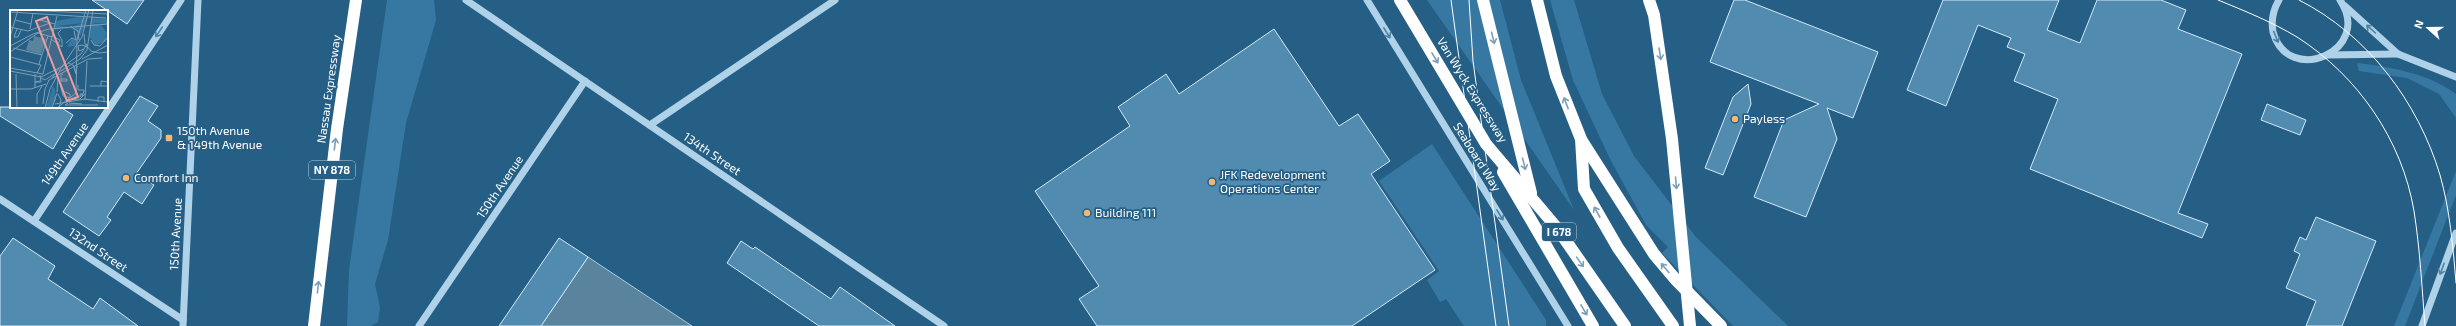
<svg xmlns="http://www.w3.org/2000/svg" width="2456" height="326" font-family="'Exo 2',sans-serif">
	<rect width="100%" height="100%" fill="#255f86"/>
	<g fill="#3678a2">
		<path d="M387,0H434L436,20L406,123L388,240L375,284L380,308L378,322L371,326H347L349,270Z"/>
		<path d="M1427,0H1500L1521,80L1574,210Z"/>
		<path d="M1550,0H1574L1602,94L1634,156L1696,237L1788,326H1733L1662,253L1668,247L1646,225L1610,159L1573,80Z"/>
		<path d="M2357,63C2390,67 2428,73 2456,94V118L2439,94L2407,78L2359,71Z"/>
		<path d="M1432,144L1546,320V326H1464L1446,299L1440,302L1427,280L1439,271L1379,181Z"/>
		<path d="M2456,171V195L2405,326H2394Z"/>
	</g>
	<path fill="#5a839d" stroke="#a3cfe9" d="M588,257L692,326H541Z"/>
	<g fill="#518bb0" stroke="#d3e9f7">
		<path d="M92,0H144L127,24Z"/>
		<path d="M1734,0H1745L1878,52L1853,118L1827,108L1837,139L1806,217L1754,197L1784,120L1819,104L1710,62Z"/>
		<path d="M1943,0H2059L2047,30L2080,43L2097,0H2161L2186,10L2178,29L2242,54L2178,213L2208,224L2202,238L2030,169L2058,99L2014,81L2025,54L2007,47L2011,38L1978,25L1946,106L1907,90Z"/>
		<path d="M1274,29L1339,126L1358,114L1390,161L1371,174L1435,270L1352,326H1097L1079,299L1099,286L1035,191L1130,126L1118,107L1166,74L1179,94Z"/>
		<path d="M1748,84L1751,104L1723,175L1705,168L1733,97Z"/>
		<path d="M140,96L158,106L148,121L161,130V138L136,174L154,185L142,204L124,192L107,217L111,220L99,236L63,212Z"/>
		<path d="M2267,104L2306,120L2300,135L2261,120Z"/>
		<path d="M0,107H60L73,115L53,149L0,116Z"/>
		<path d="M2316,217L2376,241L2342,326H2306L2316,301L2286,288L2300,254L2294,251L2300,237L2306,240Z"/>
		<path d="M13,238L55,266L48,279L93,309L100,298L138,326H0V256Z"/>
		<path d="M559,238L588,257L541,326H499Z"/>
		<path d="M741,241L753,249L755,247L831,299L840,287L895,326H819L727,263Z"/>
	</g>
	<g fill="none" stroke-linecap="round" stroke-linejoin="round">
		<g stroke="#afd2e9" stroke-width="7">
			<path d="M466,0L944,326"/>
			<path d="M1367,0L1568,326"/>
			<path d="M2279,0C2273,10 2271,21 2273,32C2288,87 2374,51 2340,0"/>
			<path d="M2345,6L2398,54L2456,77"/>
			<path d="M2328,55L2398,54"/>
			<path d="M650,125L835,0"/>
			<path d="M0,199L183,320"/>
			<path d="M34,221L181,0"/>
			<path d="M183,326L198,0"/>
			<path d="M419,326L585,81"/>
			<path d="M2422,326L2456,233"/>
		</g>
		<g stroke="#fff" stroke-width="12">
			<path d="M1400,0L1486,144L1557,228L1625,326"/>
			<path d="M1483,0L1531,193"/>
			<path d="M1537,0L1556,76L1581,139L1584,189L1618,248L1673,326"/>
			<path d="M1649,0L1654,15L1672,139L1690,326"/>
			<path d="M1582,141L1654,254L1676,280L1721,326"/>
			<path d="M1503,172L1593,326"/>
			<path d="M314,326L337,129L356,0"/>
		</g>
		<g stroke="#fff" stroke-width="1">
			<path d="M1451,0L1496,326"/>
			<path d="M1469,0L1473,61L1509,326"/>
			<path d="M2218,0C2245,11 2272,22 2297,37C2358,76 2402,140 2414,211C2420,249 2422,288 2425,326"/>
			<path d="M2299,0C2368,35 2418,102 2440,175C2450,210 2453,247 2456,283"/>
		</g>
	</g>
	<defs><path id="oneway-shaft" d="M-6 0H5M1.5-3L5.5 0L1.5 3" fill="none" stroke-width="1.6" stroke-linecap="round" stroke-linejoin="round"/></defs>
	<g stroke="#4e82a4">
		<use href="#oneway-shaft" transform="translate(2371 29) rotate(-138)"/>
		<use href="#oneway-shaft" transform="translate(159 32) rotate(124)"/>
		<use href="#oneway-shaft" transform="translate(1387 33) rotate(58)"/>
		<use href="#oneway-shaft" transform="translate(2276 37) rotate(68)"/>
		<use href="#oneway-shaft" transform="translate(1500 215) rotate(58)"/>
		<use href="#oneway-shaft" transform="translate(2442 269) rotate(110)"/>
	</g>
	<g stroke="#7c9fb6">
		<use href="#oneway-shaft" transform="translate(1493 38) rotate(76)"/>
		<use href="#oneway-shaft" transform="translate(1660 54) rotate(81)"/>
		<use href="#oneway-shaft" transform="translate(1435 58) rotate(59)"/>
		<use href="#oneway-shaft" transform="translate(1566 103) rotate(-111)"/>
		<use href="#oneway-shaft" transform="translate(335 144) rotate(-83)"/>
		<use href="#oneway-shaft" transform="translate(1524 164) rotate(76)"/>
		<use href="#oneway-shaft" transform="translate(1676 183) rotate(85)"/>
		<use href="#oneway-shaft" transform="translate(1597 212) rotate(-119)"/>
		<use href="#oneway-shaft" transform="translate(1580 262) rotate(55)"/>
		<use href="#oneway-shaft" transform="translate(1665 268) rotate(-130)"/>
		<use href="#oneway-shaft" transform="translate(318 287) rotate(-84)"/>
		<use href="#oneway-shaft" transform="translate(1584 310) rotate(60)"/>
	</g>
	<g fill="#f3b973" stroke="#255f86" stroke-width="1.5">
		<circle cx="1735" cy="119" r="4"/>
		<rect x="165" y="134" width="8" height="8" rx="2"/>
		<circle cx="126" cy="178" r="4"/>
		<circle cx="1212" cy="182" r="4"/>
		<circle cx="1087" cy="213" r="4"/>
	</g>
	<g text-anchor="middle" stroke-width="3.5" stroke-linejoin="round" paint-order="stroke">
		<g fill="#255f86" stroke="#becfdb" stroke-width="1">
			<rect x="309" y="161" width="46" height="18" rx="3"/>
			<rect x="1542" y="223" width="34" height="18" rx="3"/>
		</g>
		<g font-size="11" font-weight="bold" fill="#fff">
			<text x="332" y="174">NY 878</text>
			<text x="1559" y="236">I 678</text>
		</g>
		<g font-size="12" fill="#fff" stroke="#255f86">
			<text transform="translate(329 89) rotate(-82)" y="4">Nassau Expressway</text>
			<text transform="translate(1472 90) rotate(58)" y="4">Van Wyck Expressway</text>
			<text transform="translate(65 154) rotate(-56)" y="4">149th Avenue</text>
			<text transform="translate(712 154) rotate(34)" y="4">134th Street</text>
			<text transform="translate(1477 157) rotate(58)" y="4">Seaboard Way</text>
			<text transform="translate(500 187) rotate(-56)" y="4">150th Avenue</text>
			<text transform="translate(176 234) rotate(-87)" y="4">150th Avenue</text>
			<text transform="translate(98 250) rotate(34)" y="4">132nd Street</text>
		</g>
		<g font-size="12" fill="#fff" stroke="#255f86" text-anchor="start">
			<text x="1743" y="123">Payless</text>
			<text x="177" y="135">150th Avenue<tspan x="177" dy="14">&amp; 149th Avenue</tspan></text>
			<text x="1220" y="179">JFK Redevelopment<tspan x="1220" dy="14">Operations Center</tspan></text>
			<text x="134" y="182">Comfort Inn</text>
			<text x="1095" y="217">Building 111</text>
		</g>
	</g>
	<g transform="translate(10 10)">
		<rect width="98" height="98" fill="#255f86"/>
		<path d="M68,7L78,8L70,26L63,16L74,13L47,16L63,17L69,26L65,36L57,37L62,28L66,31L67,23L61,18L44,20L46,11ZM81,8L98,9V14L82,13L92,16L97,23L96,31L85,36L80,27ZM43,76L45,79L46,90L41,98H36Z" fill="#3678a2"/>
		<path d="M24,26L36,29L31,44L16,40L19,30L23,31Z" fill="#5a839d"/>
		<path fill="none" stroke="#7c9fb6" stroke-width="1" d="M13,0L98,4M0,2L96,8M5,10L21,14M30,10L45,14M60,16L68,21L69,30M0,17L18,21L40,13M7,19L4,27H8L11,20M20,19L23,3M51,20L48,23L52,30V37M74,24L75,34L81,41L89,43L98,42M42,26L50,30L48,34M0,27L8,0M41,29L52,37M81,30L84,35L90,36L98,27M56,33L62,28L66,30L64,21M0,36L23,24L39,19L98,14M3,38L32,45M74,39L69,41L68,36L72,35L77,37M0,42L28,23L42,27M0,47L31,55L27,63M72,49L98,35M58,53L71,44L77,34M29,54L38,26M0,58L33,64L47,6M64,58L66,64L67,56M0,61L31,67L59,53L64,56L66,63M49,61L72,27L79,0M6,64L7,98M31,68L35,70L44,64M42,68L49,58M51,69H57V71H51V65L53,64M30,71L25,72H31L30,65M50,73L53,86L60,88V84L55,82M68,75V80H74L73,84M80,76H98M91,76V71L98,72M25,78V64M0,79H21L36,74M47,82L48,67M48,84L51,90L49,98M72,84L70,87V84H73L72,87M74,89L98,92M56,90L70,89L75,84M88,92V87H94V92M58,93L55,95H88M59,93L72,94M27,94V84L32,76M33,94L35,79L39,70L78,49L92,48M45,94L75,89L77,51M35,98L40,79L49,62L70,49L77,40L83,0M42,98L47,83M47,98L66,83L67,30L76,0"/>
		<path fill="#ed9e9e" fill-opacity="0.15" stroke="#ed9e9e" stroke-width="2" d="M37,7L68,87L57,91L26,11Z"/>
		<rect width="98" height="98" fill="none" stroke="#fff" stroke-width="2"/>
	</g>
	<g transform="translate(2428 28) rotate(291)" stroke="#255f86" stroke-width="3" paint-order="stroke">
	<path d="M0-3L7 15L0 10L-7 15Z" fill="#ffffff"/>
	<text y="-6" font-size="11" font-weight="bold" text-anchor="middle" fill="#ffffff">N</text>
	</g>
</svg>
